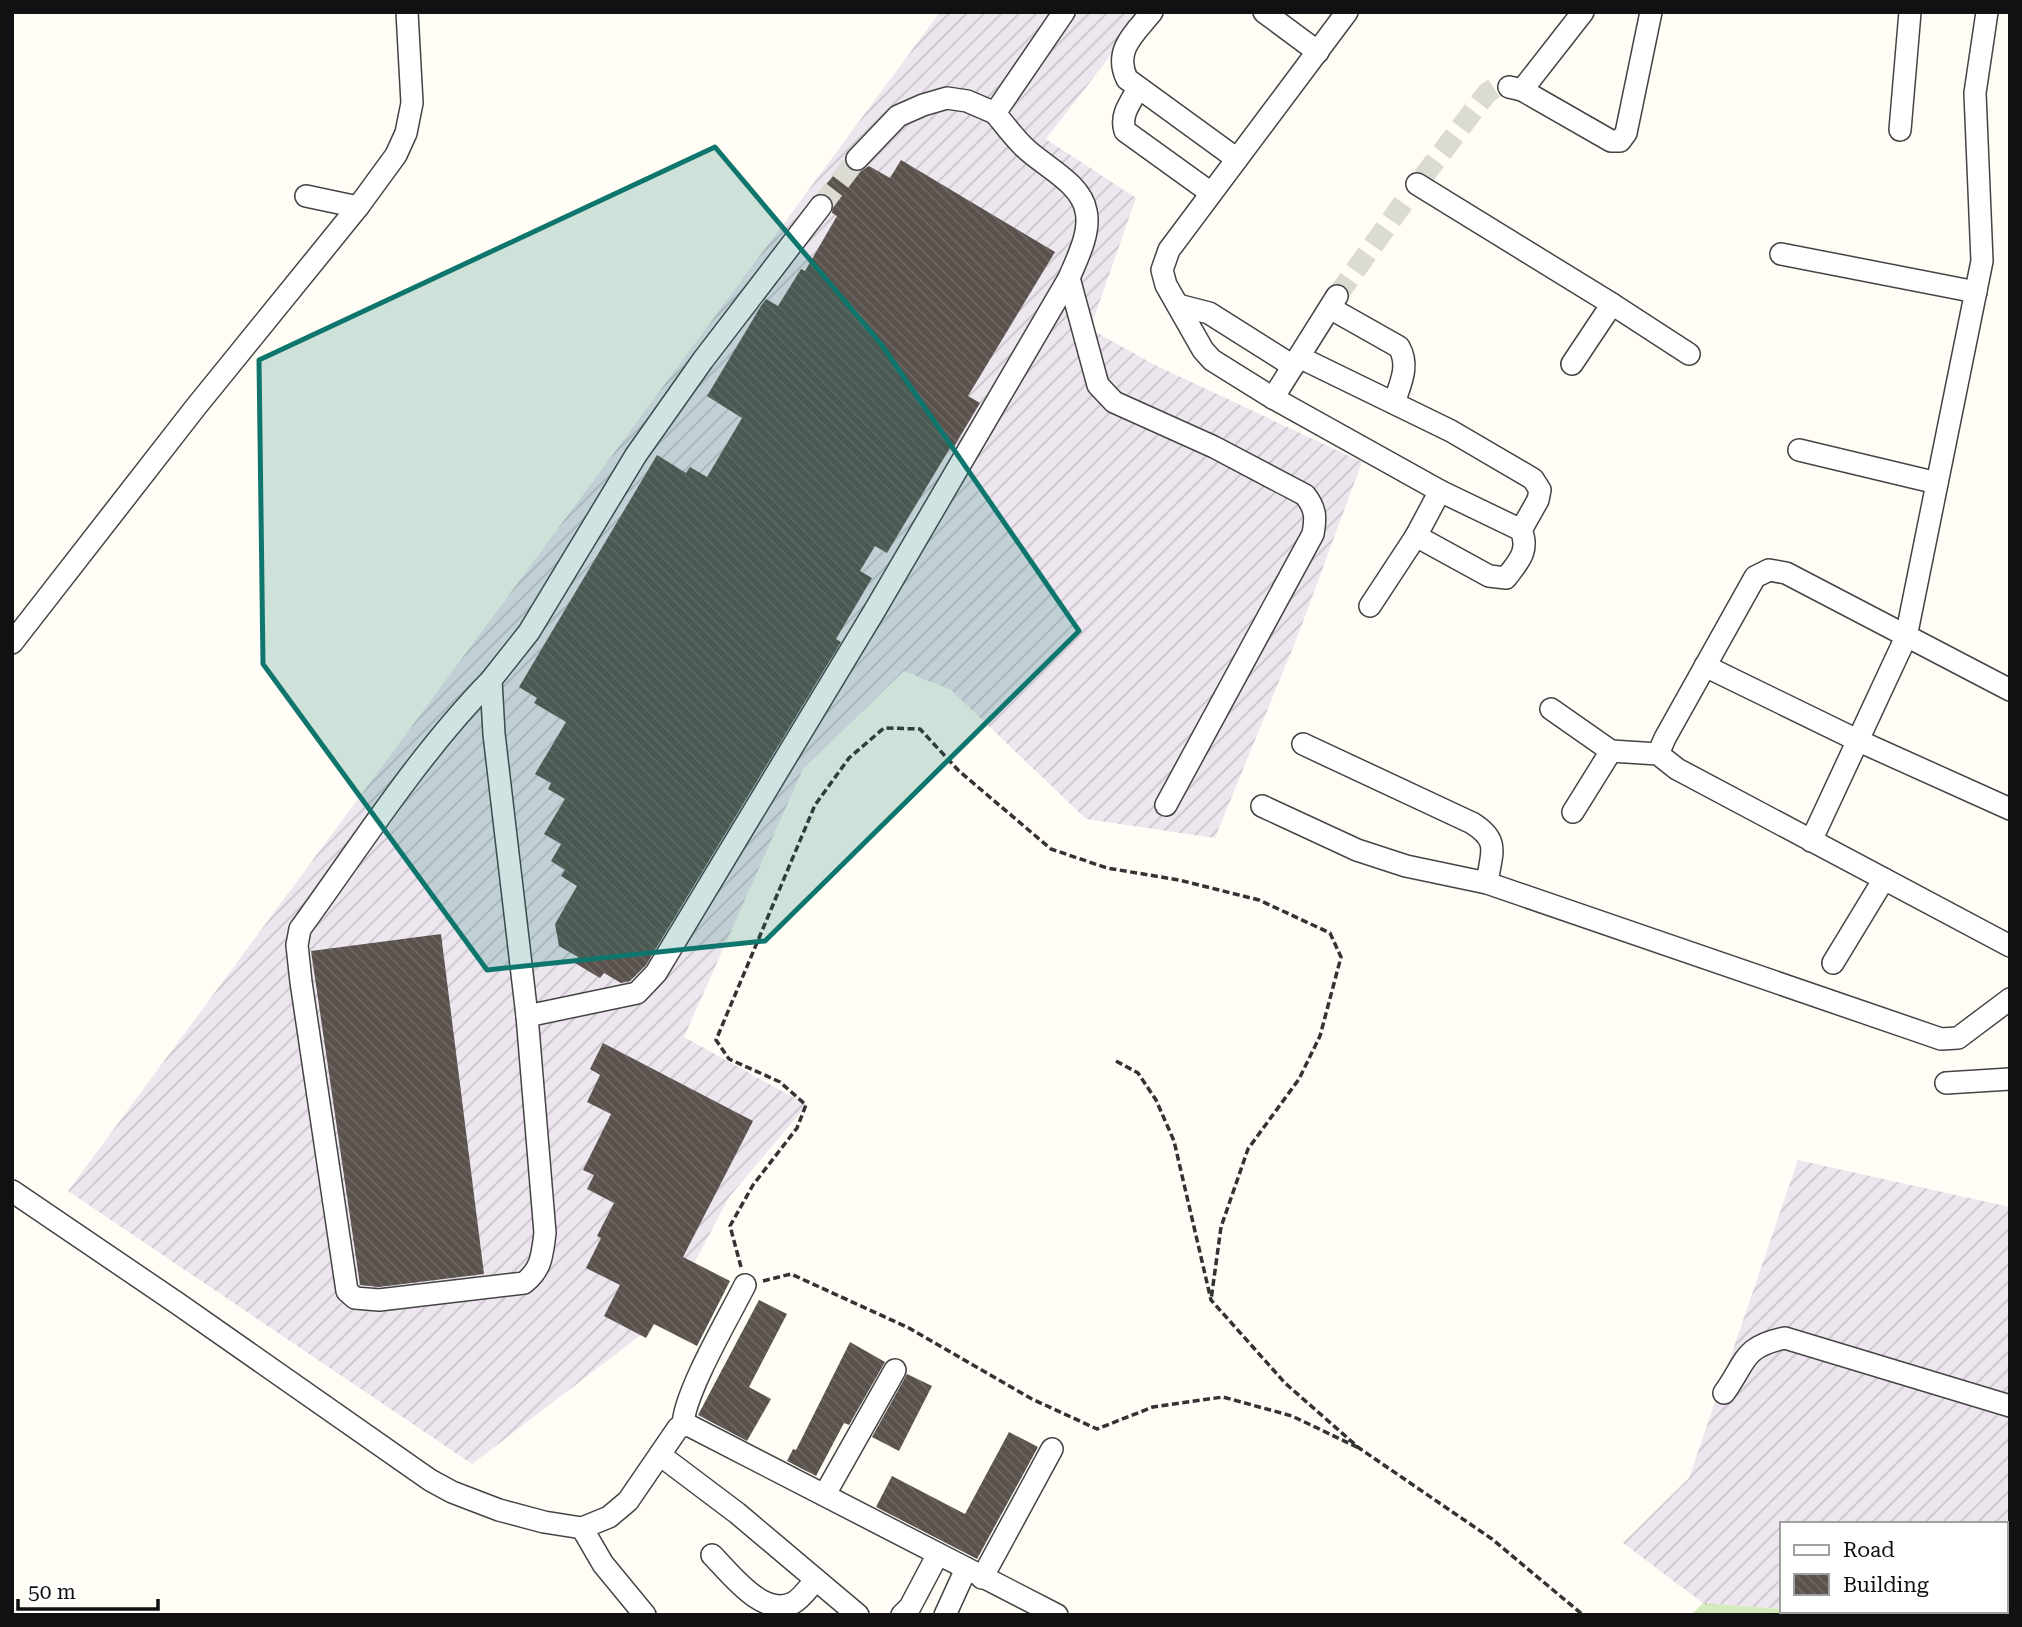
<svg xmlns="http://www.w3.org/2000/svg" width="2022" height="1627" font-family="'Roboto Serif',serif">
	<defs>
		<pattern id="industrial-furrows" width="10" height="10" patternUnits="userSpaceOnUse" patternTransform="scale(1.75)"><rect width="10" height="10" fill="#eee6ef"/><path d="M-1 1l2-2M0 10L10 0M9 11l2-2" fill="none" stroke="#cbc4cc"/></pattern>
		<pattern id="grass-tufts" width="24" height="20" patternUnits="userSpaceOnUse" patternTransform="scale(1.75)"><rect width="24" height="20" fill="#d5ebbd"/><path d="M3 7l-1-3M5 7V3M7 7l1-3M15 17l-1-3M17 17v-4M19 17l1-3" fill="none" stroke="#b6c8a1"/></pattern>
		<pattern id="building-back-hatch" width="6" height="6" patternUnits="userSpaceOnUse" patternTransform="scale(1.75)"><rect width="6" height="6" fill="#5a524d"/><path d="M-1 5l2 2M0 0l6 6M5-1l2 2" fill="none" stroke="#6d6662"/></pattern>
	</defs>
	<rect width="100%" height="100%" fill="#fffdf5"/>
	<g fill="url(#industrial-furrows)">
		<path d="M940,12H1144L1046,139L1136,198L1090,329L1155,365L1362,462L1298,635L1215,838L1086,819L951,690L904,671L803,769L684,1037L807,1105L729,1197L667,1315L472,1464L68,1191Z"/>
		<path d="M1798,1160L2010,1207V1615H1853L1808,1611H2006V1524H1782V1609L1703,1603L1623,1543L1689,1478Z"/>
	</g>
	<path fill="url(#grass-tufts)" d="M1703,1603L1782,1609V1611L1853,1615H1691Z"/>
	<g fill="url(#building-back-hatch)">
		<path d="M901,160L1055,252L968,396L980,403L952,450L950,448L887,553L875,546L860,571L872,578L836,639L841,642L646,965L630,981L621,983L604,973L600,978L575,963L578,957L559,946L555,924L577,886L561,876L565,870L551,861L561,844L544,834L565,799L548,789L551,783L535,774L566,722L534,703L537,698L519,687L657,455L686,473L690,467L707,477L742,418L707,396L761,306L766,299L778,306L801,269L805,271L837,216L832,213L833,202L829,196L818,194L844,163L853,172L861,171L869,166L890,178Z"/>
		<path d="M441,934L484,1274L379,1287L360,1285L311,951Z"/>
		<path d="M603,1043L753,1121L683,1257L730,1281L697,1346L654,1324L646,1338L604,1316L620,1285L586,1268L601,1238L597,1236L614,1203L587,1189L594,1175L583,1170L611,1114L587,1102L600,1075L590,1069Z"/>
		<path d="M759,1300L787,1314L749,1387L771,1399L747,1441L698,1415Z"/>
		<path d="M850,1342L885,1362L849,1425L844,1423L816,1476L787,1461L793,1449L796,1450Z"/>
		<path d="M907,1374L932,1386L899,1451L872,1437Z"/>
		<path d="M1009,1432L1038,1447L977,1559L876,1507L892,1476L965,1514Z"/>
	</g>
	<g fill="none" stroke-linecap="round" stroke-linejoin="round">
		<g stroke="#dbdad3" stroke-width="21" stroke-dasharray="21 10" stroke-linecap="butt">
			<path d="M1423,177L1487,93L1496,87H1509"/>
			<path d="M821,206L857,159"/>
			<path d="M1337,296L1409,195"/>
		</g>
		<g stroke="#444" stroke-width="24">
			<g id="minor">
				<path d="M1152,12C1135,33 1113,50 1127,79L1237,159"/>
				<path d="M1264,12L1318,52"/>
				<path d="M1347,12L1169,250L1162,270L1166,285L1203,350L1212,360L1273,398L1440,491L1416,536L1370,606"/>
				<path d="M1509,87L1522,90L1611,141H1620L1626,133L1651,12"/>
				<path d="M1138,89C1130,103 1120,115 1125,131L1211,193"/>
				<path d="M1522,90L1583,12"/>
				<path d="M1900,130L1910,12"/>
				<path d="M857,159L898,116L923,105L947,98L967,101L995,113L1064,12"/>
				<path d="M1417,184L1612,304L1689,354"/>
				<path d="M306,196L358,207"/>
				<path d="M1781,254L1976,292"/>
				<path d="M1069,278L1098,385L1114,402L1214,447L1305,495C1316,509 1316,518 1313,534L1166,805"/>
				<path d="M1178,305L1209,313L1293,366"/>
				<path d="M1330,308L1399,347C1410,366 1400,384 1394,403"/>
				<path d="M1299,357L1451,431L1533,479L1540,490L1538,500L1521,530"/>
				<path d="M1572,364L1612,304"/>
				<path d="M1273,398L1337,296"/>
				<path d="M1799,450L1937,483"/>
				<path d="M1416,536L1489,576L1506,578C1518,562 1530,551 1521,530L1440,491"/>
				<path d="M12,643L195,408L358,207L396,155L406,133L412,103L407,12"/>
				<path d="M1705,666L1859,741L2010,809"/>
				<path d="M491,680C418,755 361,845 300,929L297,945L301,982L347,1291L355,1298L379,1300L524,1283C542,1269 542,1255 545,1233L527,1016L494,734L491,680L529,632L636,455L703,360L821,206"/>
				<path d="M1551,709L1611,751"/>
				<path d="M1303,744L1472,823C1501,841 1491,853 1487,883"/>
				<path d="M1658,754L1665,738L1755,577L1769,570L1786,573L2010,690"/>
				<path d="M1262,806L1357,850L1406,866L1487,883L1941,1039L1958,1038L2010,999"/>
				<path d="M1573,812L1611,751L1658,754L1677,769L2010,946"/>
				<path d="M1811,841L1906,637L1982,261L1975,93L1987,12"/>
				<path d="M1833,963L1884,879"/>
				<path d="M527,1016L637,993L656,973L875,610L1069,278C1077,259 1091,232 1086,211C1081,182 1041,165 1023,146C1013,136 1004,124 995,113"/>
				<path d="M1946,1083L2010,1079"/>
				<path d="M12,1191L177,1303L430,1480L452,1492L499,1510L544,1522L582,1528L609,1517L628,1501L678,1428L683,1425L690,1426L1057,1615"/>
				<path d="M1724,1393C1747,1361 1742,1347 1785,1338L2010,1406"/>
				<path d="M683,1425C684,1393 729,1317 745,1285"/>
				<path d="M660,1455L737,1513L858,1615"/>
				<path d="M825,1494L895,1370"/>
				<path d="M582,1528L603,1564L645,1615"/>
				<path d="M712,1555C730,1573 763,1618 793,1603C801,1599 809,1587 816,1580"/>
				<path d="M982,1578L1052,1449"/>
				<path d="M902,1615L910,1607L938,1554"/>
				<path d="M945,1615L966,1569"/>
			</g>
		</g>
		<g stroke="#333" stroke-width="3.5" stroke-dasharray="7 3.5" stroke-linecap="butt">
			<path d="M1116,1061L1138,1073L1156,1100L1174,1141L1211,1300L1285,1383L1359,1448L1492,1539L1583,1615"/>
			<path d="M741,1267L730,1226L753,1185L797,1128L806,1105L780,1082L729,1059L716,1040L815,805L849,758L884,728L920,729L959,771L1051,849L1107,868L1179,880L1259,900L1330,933L1341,957L1320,1036L1299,1079L1248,1149L1221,1227L1211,1300"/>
			<path d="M763,1281L791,1274L909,1328L1032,1399L1097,1429L1153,1407L1223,1397L1292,1416L1359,1448"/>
		</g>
		<use href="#minor" stroke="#fff" stroke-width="21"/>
	</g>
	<path fill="#0f766e" fill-opacity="0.2" stroke="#0f766e" stroke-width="5" stroke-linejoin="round" d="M715,147L881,344L1079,631L765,941L487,970L263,664L259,360Z"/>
	<rect width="2022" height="1627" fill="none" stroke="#111111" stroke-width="28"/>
	<rect x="1780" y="1522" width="228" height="91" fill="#ffffff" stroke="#a0a0a0" stroke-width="2"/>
	<rect x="1794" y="1545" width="35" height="10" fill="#ffffff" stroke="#a0a0a0" stroke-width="2"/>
	<text x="1843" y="1557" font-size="21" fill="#111111">Road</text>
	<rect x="1794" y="1574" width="35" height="21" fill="url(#building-back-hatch)" stroke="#a0a0a0" stroke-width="2"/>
	<text x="1843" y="1592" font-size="21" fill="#111111">Building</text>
	<path d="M18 1599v10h140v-10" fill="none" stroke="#111111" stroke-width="3.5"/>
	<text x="28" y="1599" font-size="21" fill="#111111" stroke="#ffffff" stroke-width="5" paint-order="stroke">50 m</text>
</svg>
